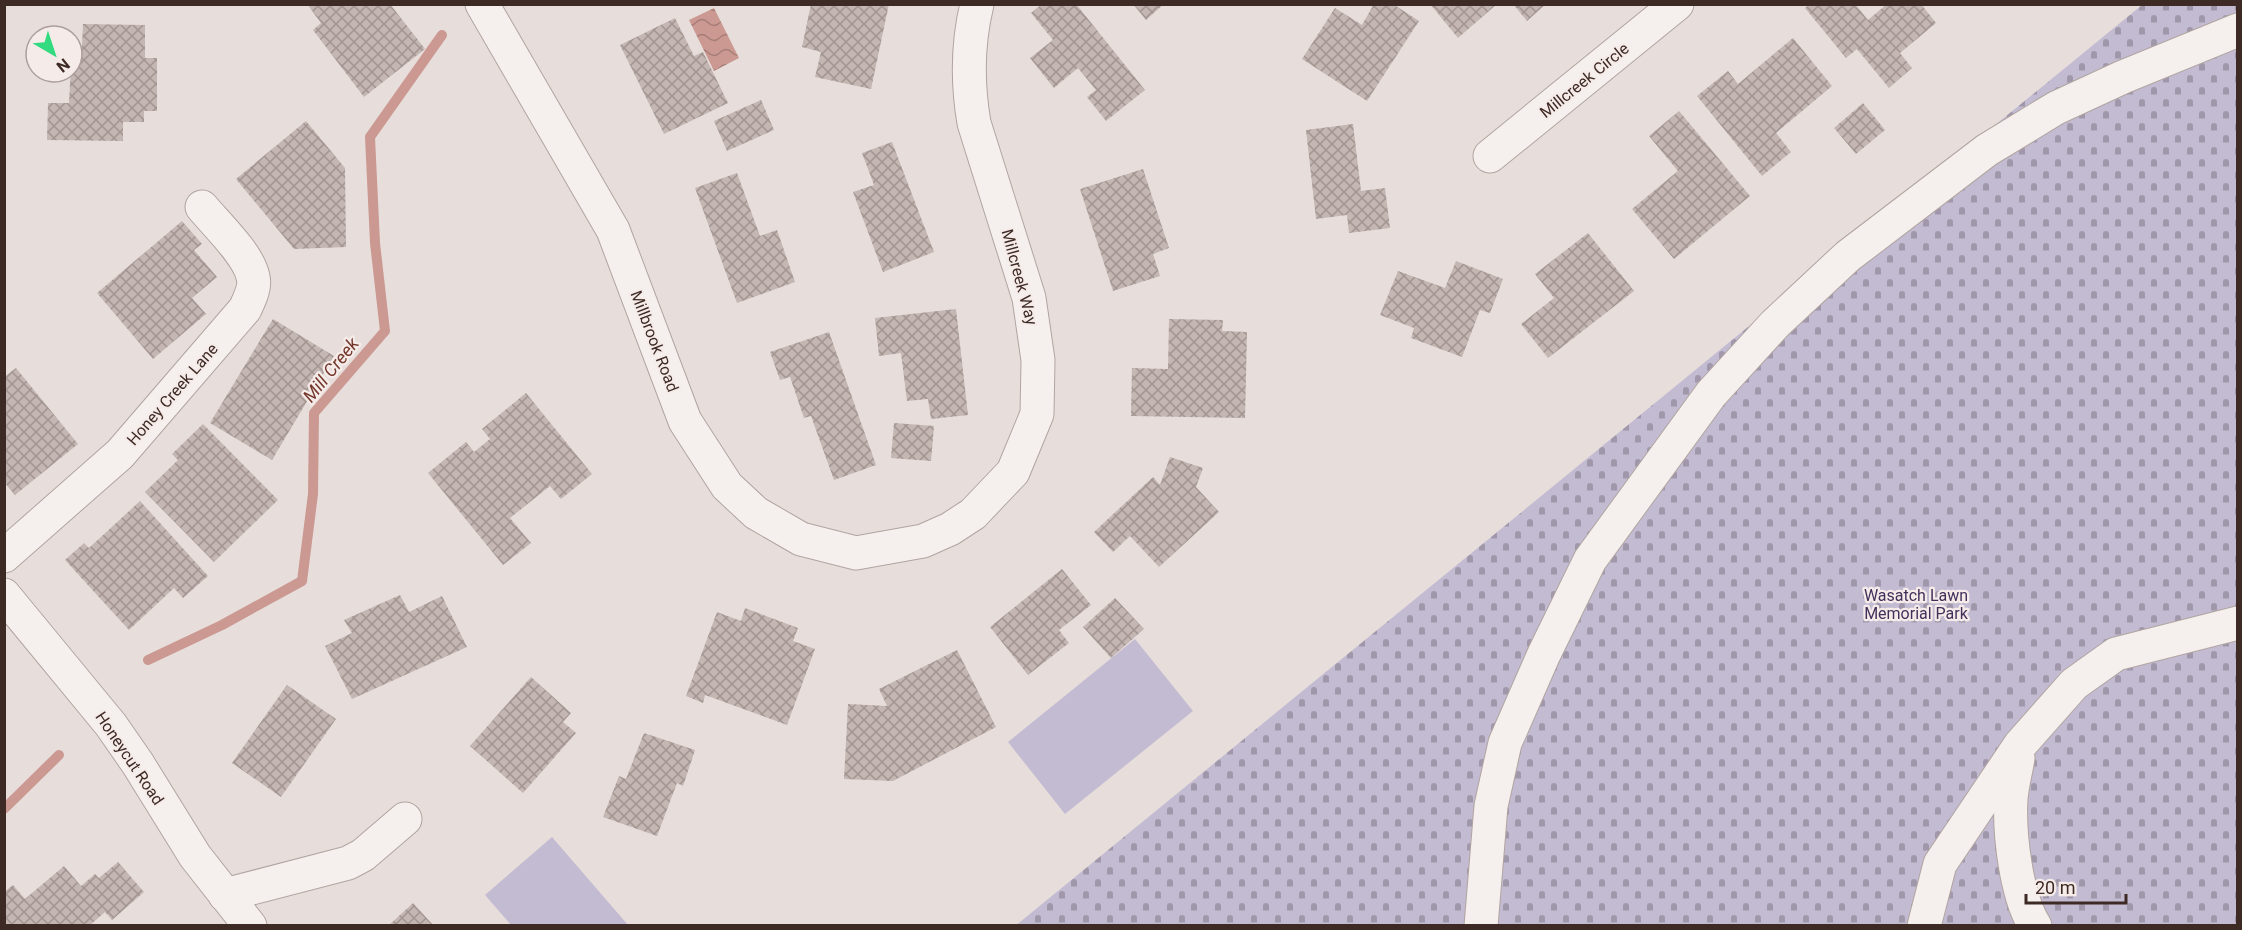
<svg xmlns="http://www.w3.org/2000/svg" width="2242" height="930" font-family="Roboto,sans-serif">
	<defs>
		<pattern id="cemetery-stones" width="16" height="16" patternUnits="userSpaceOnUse" patternTransform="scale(1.5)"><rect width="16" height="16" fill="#c3bbd2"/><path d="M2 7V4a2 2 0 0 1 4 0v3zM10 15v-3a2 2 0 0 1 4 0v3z" fill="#a098aa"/></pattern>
		<pattern id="water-waves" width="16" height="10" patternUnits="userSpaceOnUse" patternTransform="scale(1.5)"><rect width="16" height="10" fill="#cb9992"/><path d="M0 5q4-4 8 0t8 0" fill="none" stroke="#a67d77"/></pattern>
		<pattern id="building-cross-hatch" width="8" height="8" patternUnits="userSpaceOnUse" patternTransform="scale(1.5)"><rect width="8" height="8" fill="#c4b6b2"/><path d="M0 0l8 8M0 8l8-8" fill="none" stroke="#a19491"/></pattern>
	</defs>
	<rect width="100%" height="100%" fill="#e7dedb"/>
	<path fill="url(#cemetery-stones)" d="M2142,5H2237V925L1015,926Z"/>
	<g fill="#c3bbd2">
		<path d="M1135,639L1193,711L1065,814L1008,742Z"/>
		<path d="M552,837L628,925H511L485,895Z"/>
	</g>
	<path fill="url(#water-waves)" d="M714,8L739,58L714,71L689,20Z"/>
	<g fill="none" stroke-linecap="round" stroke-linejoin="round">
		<g stroke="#cb9992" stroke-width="10">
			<path d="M148,660L222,625L302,581L313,494L314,413L385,331L375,243L370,137L442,35"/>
			<path d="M4,809L59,755"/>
		</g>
	</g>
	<g fill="url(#building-cross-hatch)">
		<path d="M307,4H390L425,49L364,97L313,30L321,23Z"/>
		<path d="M811,4H889L871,89L815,77L821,52L802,47Z"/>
		<path d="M1042,4H1076L1145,90L1106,121L1087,97L1096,90L1078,68L1054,88L1030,58L1053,40L1031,13Z"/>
		<path d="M1133,4H1164L1146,20Z"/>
		<path d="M1374,4H1393L1419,21L1367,101L1302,59L1335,8L1362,25Z"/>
		<path d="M1430,4H1497L1458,38Z"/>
		<path d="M1513,4H1546L1527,21Z"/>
		<path d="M1810,4H1855L1868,20L1887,4H1921L1936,23L1900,53L1912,68L1889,88L1857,49L1846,58L1805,8Z"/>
		<path d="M675,18L694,56L703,52L728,103L664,134L620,45Z"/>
		<path d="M83,24L145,25V58H157V111H144V122H123V141L47,140L48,103H69L72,47H82Z"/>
		<path d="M1793,38L1832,86L1776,133L1791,152L1762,176L1697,96L1728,71L1738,84Z"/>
		<path d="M761,100L774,130L727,151L714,121Z"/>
		<path d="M1863,103L1885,130L1856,154L1834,128Z"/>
		<path d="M1679,111L1750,196L1674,259L1632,209L1678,171L1649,136Z"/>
		<path d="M306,121L345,168L346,247L294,249L236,179Z"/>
		<path d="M1353,124L1361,191L1385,188L1390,228L1349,233L1347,215L1316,219L1306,130Z"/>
		<path d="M892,142L934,252L883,272L853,192L874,185L862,153Z"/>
		<path d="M1143,169L1169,248L1153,254L1160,276L1113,291L1080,189Z"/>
		<path d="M737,173L760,236L777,230L795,282L737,303L695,188Z"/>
		<path d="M182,221L202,244L194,250L217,277L192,298L206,314L153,359L97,293Z"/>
		<path d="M1588,233L1634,291L1548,358L1521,324L1554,298L1535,274Z"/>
		<path d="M1456,261L1503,279L1490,313L1480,310L1462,357L1411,338L1414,328L1380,315L1398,271L1445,288Z"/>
		<path d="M956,309L968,415L931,419L928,399L907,401L901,353L879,356L875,318Z"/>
		<path d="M273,319L334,356L272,460L210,423Z"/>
		<path d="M1169,319L1223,320L1222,331L1247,332L1245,418L1131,416L1132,368L1168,369Z"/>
		<path d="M829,332L876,465L834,480L811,416L804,418L790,377L780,380L770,352Z"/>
		<path d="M16,368L78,444L15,495L4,482V377Z"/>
		<path d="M526,393L592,474L561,499L550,486L510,518L531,543L503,565L428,473L466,442L474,452L490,439L482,429Z"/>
		<path d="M894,423L934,426L931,461L891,458Z"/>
		<path d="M203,424L278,500L214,562L145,492L178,460L172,454Z"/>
		<path d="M1170,457L1203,468L1196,487L1219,512L1159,567L1130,536L1113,552L1094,532L1153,477L1160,485Z"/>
		<path d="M140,501L208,576L183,598L174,588L129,630L65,560L84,543L89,548Z"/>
		<path d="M1062,569L1091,605L1059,630L1069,643L1028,675L990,627Z"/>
		<path d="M400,595L409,612L442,596L467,647L352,699L325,646L352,633L344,620Z"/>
		<path d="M1115,598L1144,629L1111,658L1083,627Z"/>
		<path d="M745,608L798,628L793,641L815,649L787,725L705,695L703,703L686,696L717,612L741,621Z"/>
		<path d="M957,650L996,727L893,781L844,779L848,704L887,706L879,689Z"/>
		<path d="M531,677L571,713L563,722L576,733L523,793L470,746Z"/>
		<path d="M287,685L336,719L281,797L232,763Z"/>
		<path d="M644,733L695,750L683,786L677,783L657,836L603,817L619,776L626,779Z"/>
		<path d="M118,862L144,892L112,920L105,912L89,926H4V892L13,885L25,899L64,866L81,886L95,874L99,878Z"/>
		<path d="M413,903L434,926H388Z"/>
	</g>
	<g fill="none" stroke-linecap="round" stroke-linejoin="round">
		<g stroke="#b1a4a0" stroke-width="35">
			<g id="minor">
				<path d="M482,4L613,230L685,421L727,486L756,513L801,539L856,553L923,541L950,529L973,514L1013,472L1037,414L1038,360L1029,298L974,123C967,82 967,45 977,4"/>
				<path d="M1490,156L1677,4"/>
				<path d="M4,556L120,454L245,309C249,300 256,287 253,277C249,255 216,224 202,207"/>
				<path d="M4,595L111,725L138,764L195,856L250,926"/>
				<path d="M2018,758C2016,771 2012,785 2011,799C2009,834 2016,896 2035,926"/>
				<path d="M225,895L348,863L363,855L405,819"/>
				<path d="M1481,926L1491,806L1505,743L1544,654L1590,560L1711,394L1775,324L1848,256L1987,150L2056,108L2123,77L2238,30"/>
				<path d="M1924,926L1940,864L2020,745L2074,684L2116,654L2238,623"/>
			</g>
		</g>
		<use href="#minor" stroke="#f5f0ee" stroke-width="33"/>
	</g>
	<g text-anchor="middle" stroke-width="4.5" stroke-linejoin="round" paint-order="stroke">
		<g font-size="16" fill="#3e2a24" stroke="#f5ecea">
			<text transform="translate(1584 80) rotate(-39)" y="6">Millcreek Circle</text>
			<text transform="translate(1020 277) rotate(75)" y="6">Millcreek Way</text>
			<text transform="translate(655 341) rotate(69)" y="6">Millbrook Road</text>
			<text transform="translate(172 394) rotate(-49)" y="6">Honey Creek Lane</text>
			<text transform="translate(130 758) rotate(56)" y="6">Honeycut Road</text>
		</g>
		<g font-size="16" fill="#42305b" stroke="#f5ecea">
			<text x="1916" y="601">Wasatch Lawn<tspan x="1916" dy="18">Memorial Park</tspan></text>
		</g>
		<g font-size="18" font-style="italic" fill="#75372b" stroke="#f5ecea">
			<text transform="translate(331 370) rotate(-51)" y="6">Mill Creek</text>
		</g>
	</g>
	<rect width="2242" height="930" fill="none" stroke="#3e2a24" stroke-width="12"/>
	<g transform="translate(54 54) rotate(141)"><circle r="28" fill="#f5ecea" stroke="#ac9e9b" stroke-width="1.5"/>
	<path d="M0-4.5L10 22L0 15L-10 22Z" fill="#32da80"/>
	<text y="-9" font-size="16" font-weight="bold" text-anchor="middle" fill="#3e2a24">N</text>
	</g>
	<path d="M2026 894v9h100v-9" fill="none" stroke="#3e2a24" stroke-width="3"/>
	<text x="2035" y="894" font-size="18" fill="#3e2a24" stroke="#f5ecea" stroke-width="4.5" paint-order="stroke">20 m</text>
</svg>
